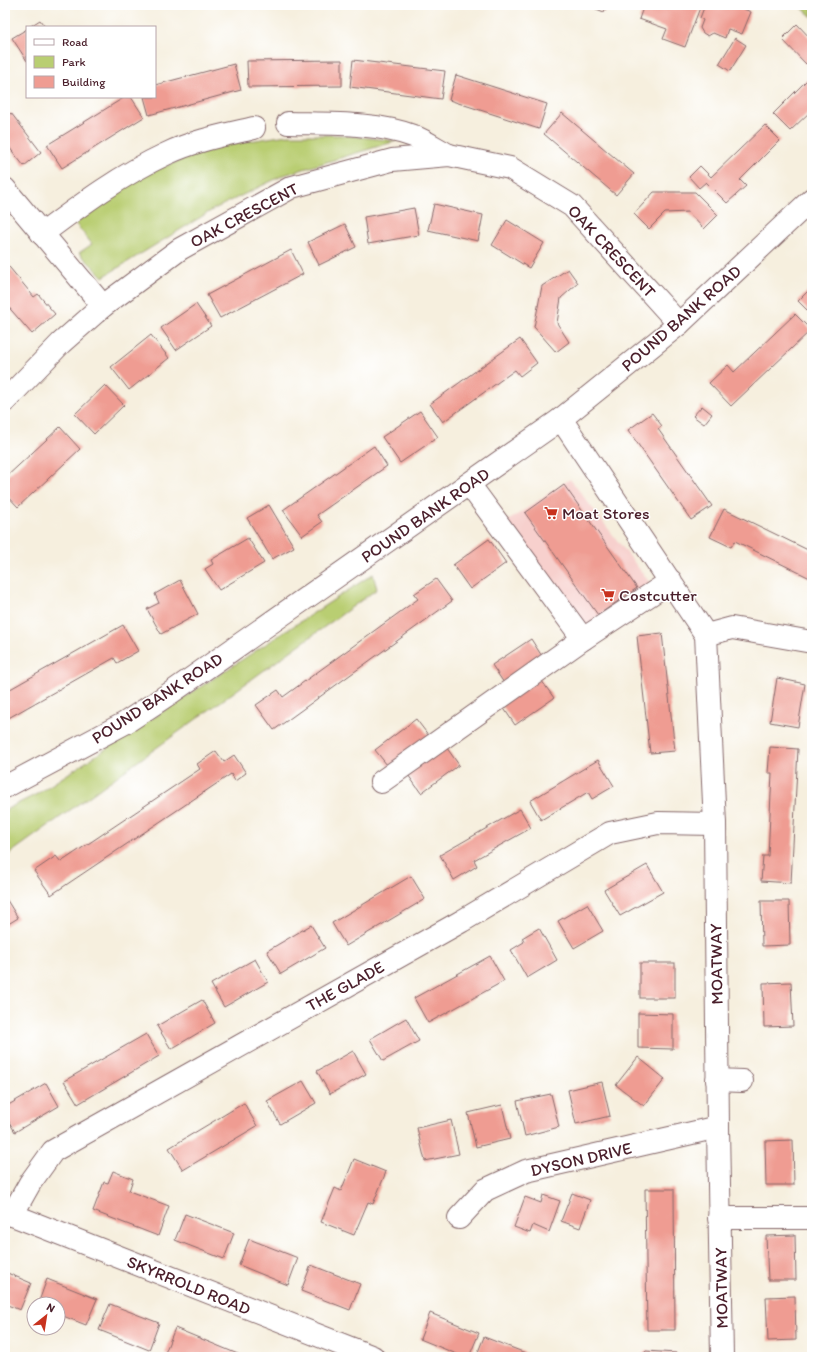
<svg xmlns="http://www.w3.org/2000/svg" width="817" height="1362" font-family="Itim,sans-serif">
	<rect width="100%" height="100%" fill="#fff"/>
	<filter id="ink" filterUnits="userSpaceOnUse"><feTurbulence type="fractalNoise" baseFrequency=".025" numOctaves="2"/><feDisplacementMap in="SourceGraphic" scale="8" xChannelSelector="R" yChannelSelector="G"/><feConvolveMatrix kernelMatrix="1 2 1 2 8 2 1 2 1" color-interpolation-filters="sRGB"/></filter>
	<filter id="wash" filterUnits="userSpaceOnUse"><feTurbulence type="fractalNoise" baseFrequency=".012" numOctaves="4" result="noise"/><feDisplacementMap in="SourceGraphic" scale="16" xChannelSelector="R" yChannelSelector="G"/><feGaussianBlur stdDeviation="0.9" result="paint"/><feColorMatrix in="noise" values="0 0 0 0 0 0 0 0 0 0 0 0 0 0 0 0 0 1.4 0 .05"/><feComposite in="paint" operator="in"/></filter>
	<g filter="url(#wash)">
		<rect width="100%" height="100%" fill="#f6efde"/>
		<path fill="#f7d0cd" d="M570,479L650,583L583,631L505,523Z"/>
		<g fill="#b9ce72" stroke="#82764e">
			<path d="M799,5H812V17Z"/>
			<path d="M287,135H341L396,141L284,175L214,209L103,277L79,253L92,244L75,223L142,175L218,146Z"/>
			<path d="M373,574L377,589L5,857V810L37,794Z"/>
		</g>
		<g id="blocks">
			<g fill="#ef9c92">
				<path d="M586,5H607L604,12Z"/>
				<path d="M644,5H701L685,47L663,39L667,29L639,19Z"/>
				<path d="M705,5H734L751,12L742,34L728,29L725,38L713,33L708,36L703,33L700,28L703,20L700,18Z"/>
				<path d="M40,20L45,27H29Z"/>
				<path d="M797,24L812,40V58L806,64L782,39Z"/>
				<path d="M27,29V61L12,38Z"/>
				<path d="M735,38L746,45L730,71L719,64Z"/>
				<path d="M342,60V86L248,87L247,61Z"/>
				<path d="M353,60L445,71L441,99L350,87Z"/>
				<path d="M234,64L241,90L149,115L144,97H155V85Z"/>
				<path d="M456,75L547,104L539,129L449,100Z"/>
				<path d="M812,75V110L790,131L773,114Z"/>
				<path d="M125,97H131L144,117L62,168L47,145Z"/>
				<path d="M11,113L41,152L24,166L5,142V118Z"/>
				<path d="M562,113L634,174L616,195L544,134Z"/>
				<path d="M765,125L780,140L740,180L746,186L727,203L706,182L699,188L689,177L700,166L711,177Z"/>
				<path d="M654,192H695L718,215L704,229L688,212L665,213L649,229L634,214Z"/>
				<path d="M434,204L483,215L478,241L428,230Z"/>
				<path d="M414,208L419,235L368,244L364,217Z"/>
				<path d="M507,220L544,243L529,268L492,245Z"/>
				<path d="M345,224L356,247L319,265L308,242Z"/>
				<path d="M291,250L303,274L220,318L207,295Z"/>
				<path d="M5,262L34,297L38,294L55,314L32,334L5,303Z"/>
				<path d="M568,269L578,283L561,298L557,323L569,342L556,352L534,327L542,286Z"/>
				<path d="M812,287V315L798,301Z"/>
				<path d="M196,304L211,326L176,350L161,328Z"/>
				<path d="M795,314L811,330L731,406L709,383L728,365L734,372Z"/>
				<path d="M151,335L169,358L129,390L111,367Z"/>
				<path d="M520,339L537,363L520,376L515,370L443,422L430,404Z"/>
				<path d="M105,385L124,405L94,434L75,414Z"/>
				<path d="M702,406L712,414L704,424L693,416Z"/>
				<path d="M420,411L438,437L400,463L382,437Z"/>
				<path d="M652,413L662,426L658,429L712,506L691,520L628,430Z"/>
				<path d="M60,427L80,449L18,507L5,493V478Z"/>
				<path d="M374,446L387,466L317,515L322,522L302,536L283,510Z"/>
				<path d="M564,485L637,588L598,615L525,513Z"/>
				<path d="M269,505L294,547L272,559L247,518Z"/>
				<path d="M724,509L812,552V579L735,541L731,547L710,537Z"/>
				<path d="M248,538L264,563L219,590L205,569L213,564L211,560Z"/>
				<path d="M489,539L506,563L470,589L453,565Z"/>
				<path d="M436,579L452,601L274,730L256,705L278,690L283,697L418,599L414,594Z"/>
				<path d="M180,580L198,614L161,634L147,609L159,603L155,594Z"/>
				<path d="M123,625L138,651L117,663L114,658L5,720V692Z"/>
				<path d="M662,633L675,751L650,753L637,636Z"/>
				<path d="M531,639L545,661L506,686L492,665Z"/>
				<path d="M539,677L554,698L515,725L501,704Z"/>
				<path d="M777,678L805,684L798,727L770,722Z"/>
				<path d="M416,719L432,740L391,770L375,750Z"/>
				<path d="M444,744L459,765L421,793L406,772Z"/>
				<path d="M770,747L798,749L791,883L761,881L763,856H768L772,773H768Z"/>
				<path d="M216,751L224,762L234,755L246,773L235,781L231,774L51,895L34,871L56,856L61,862L200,769L197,764Z"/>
				<path d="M598,760L614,786L592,799L588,792L541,820L530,801Z"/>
				<path d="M520,809L531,828L474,860L477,866L454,880L440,855Z"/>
				<path d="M647,865L663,892L620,916L604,890Z"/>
				<path d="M411,876L425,899L346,946L332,923Z"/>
				<path d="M5,897L18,918L5,926Z"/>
				<path d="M761,901H789L790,945L762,946Z"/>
				<path d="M587,904L603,931L574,948L558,921Z"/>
				<path d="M311,925L325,948L281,974L267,951Z"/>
				<path d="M539,928L557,960L527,978L511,950L524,942L522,938Z"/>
				<path d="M490,956L504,981L428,1023L414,998Z"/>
				<path d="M255,959L268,982L224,1007L211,984Z"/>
				<rect x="640" y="963" width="35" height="35"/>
				<path d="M791,982L793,1026L764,1027L763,983Z"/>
				<path d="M202,1000L215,1023L171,1049L157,1026Z"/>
				<path d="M638,1013L673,1014V1049L638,1048Z"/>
				<path d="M406,1018L419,1041L383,1061L370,1039Z"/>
				<path d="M146,1034L159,1056L78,1104L64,1081Z"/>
				<path d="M353,1051L366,1074L330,1094L317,1071Z"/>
				<path d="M638,1057L665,1079L644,1106L616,1085Z"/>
				<path d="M303,1081L316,1103L280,1124L267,1101Z"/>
				<path d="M602,1082L610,1116L576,1124L568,1090Z"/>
				<path d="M46,1083L59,1106L15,1132L5,1115V1107Z"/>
				<path d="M551,1094L559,1127L525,1136L517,1101Z"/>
				<path d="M244,1103L257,1126L183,1170L169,1148Z"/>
				<path d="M502,1105L510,1139L476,1147L468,1113Z"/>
				<path d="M451,1120L459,1154L425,1161L417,1128Z"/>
				<path d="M793,1140L794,1185H766L765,1141Z"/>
				<path d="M354,1159L386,1172L373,1204L368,1202L354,1235L321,1222L335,1188L341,1191Z"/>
				<path d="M113,1171L133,1179L129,1191L169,1206L158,1236L93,1211L104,1182L108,1183Z"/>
				<path d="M645,1189H674L675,1330H647Z"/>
				<path d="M572,1193L590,1200L580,1228L561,1221Z"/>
				<path d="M543,1195L560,1201L549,1232L533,1225L530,1233L514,1227L525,1197L541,1203Z"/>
				<path d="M185,1214L234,1233L224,1259L175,1240Z"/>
				<path d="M795,1235L796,1280H768L766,1236Z"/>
				<path d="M249,1239L298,1258L288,1285L239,1265Z"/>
				<path d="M311,1265L360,1284L350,1310L301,1291Z"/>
				<path d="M5,1272L31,1283L20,1310L5,1304Z"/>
				<path d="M47,1279L97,1299L86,1325L58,1314V1304H38Z"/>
				<path d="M795,1296L796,1340L768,1341L766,1297Z"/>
				<path d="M110,1304L159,1323L149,1350L99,1330Z"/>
				<path d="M430,1313L479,1333L469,1357H464L420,1339Z"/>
				<path d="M175,1328L245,1357H175L165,1353Z"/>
				<path d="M484,1337L536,1357H476Z"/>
				<path d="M646,1351L676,1353V1357H640Z"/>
			</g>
		</g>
	</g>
	<g filter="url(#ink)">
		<use href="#blocks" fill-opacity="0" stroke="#86686a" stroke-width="1"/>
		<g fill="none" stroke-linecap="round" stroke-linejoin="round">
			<g stroke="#86686a" stroke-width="24">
				<g id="minor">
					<path d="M288,123C327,124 377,122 413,136C426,141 437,149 449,155"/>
					<path d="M5,189L103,306"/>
					<path d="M42,234C82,204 121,175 166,154C193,141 224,135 254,128"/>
					<path d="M5,401L61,343L103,306L180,249L292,187L392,160L449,155L510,168L572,206L679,324"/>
					<path d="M561,419L706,635L715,824L718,1127L722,1357"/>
					<path d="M469,484L583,639"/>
					<path d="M706,635L732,628L812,642"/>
					<path d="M381,782L583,639L671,581"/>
					<path d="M5,787L125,723L172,692L561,419L679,324L812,199"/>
					<path d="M717,1080L742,1081"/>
					<path d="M5,1212L373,1357"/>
					<path d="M12,1215L30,1183L53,1151L462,921L610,833L658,823L715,824"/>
					<path d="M459,1218L485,1190L526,1171L718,1127"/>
					<path d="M719,1218H812"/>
				</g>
			</g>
			<use href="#minor" stroke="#fff" stroke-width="22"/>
		</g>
	</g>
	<defs>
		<g id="supermarket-bare" transform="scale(1.08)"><path d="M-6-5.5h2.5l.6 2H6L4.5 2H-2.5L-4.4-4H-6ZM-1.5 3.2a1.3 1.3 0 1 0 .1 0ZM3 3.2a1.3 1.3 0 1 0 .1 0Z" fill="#c8321e" stroke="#fff" stroke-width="2.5" paint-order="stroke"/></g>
	</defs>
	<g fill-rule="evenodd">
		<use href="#supermarket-bare" x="551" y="513"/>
		<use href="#supermarket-bare" x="608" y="595"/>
	</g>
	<g text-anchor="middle" stroke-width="3" stroke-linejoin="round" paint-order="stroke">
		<g font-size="17" fill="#4a1f2b" stroke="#fff">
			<text transform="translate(244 215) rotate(-28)" y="6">OAK CRESCENT</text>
			<text transform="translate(612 251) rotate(47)" y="6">OAK CRESCENT</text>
			<text transform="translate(681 318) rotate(-41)" y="6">POUND BANK ROAD</text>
			<text transform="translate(425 515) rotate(-35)" y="6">POUND BANK ROAD</text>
			<text transform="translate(157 698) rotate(-33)" y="6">POUND BANK ROAD</text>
			<text transform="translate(716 964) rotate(-91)" y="6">MOATWAY</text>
			<text transform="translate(345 986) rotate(-29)" y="6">THE GLADE</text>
			<text transform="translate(581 1159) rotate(-13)" y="6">DYSON DRIVE</text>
			<text transform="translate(189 1285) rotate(22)" y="6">SKYRROLD ROAD</text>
			<text transform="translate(721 1288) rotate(-91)" y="6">MOATWAY</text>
		</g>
		<g font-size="17" fill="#4a1f2b" stroke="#fff" text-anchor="start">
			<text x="562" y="519">Moat Stores</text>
			<text x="619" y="601">Costcutter</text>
		</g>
	</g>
	<rect width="817" height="1362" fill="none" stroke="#fff" stroke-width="20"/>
	<rect x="26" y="26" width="130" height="72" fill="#ffffff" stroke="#b7a5aa"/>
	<rect x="34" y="39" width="20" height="6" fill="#ffffff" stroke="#b7a5aa"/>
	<text x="62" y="46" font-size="12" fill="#4a1f2b">Road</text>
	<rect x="34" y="56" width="20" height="12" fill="#b9ce72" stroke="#b7a5aa"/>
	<text x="62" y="66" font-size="12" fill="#4a1f2b">Park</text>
	<rect x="34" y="76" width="20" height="12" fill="#ef9c92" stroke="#b7a5aa"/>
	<text x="62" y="86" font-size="12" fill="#4a1f2b">Building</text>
	<g transform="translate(46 1316) rotate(30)"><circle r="19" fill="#ffffff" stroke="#b7a5aa"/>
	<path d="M0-3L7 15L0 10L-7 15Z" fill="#c8321e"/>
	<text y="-6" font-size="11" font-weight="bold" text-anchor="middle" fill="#4a1f2b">N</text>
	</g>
</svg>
